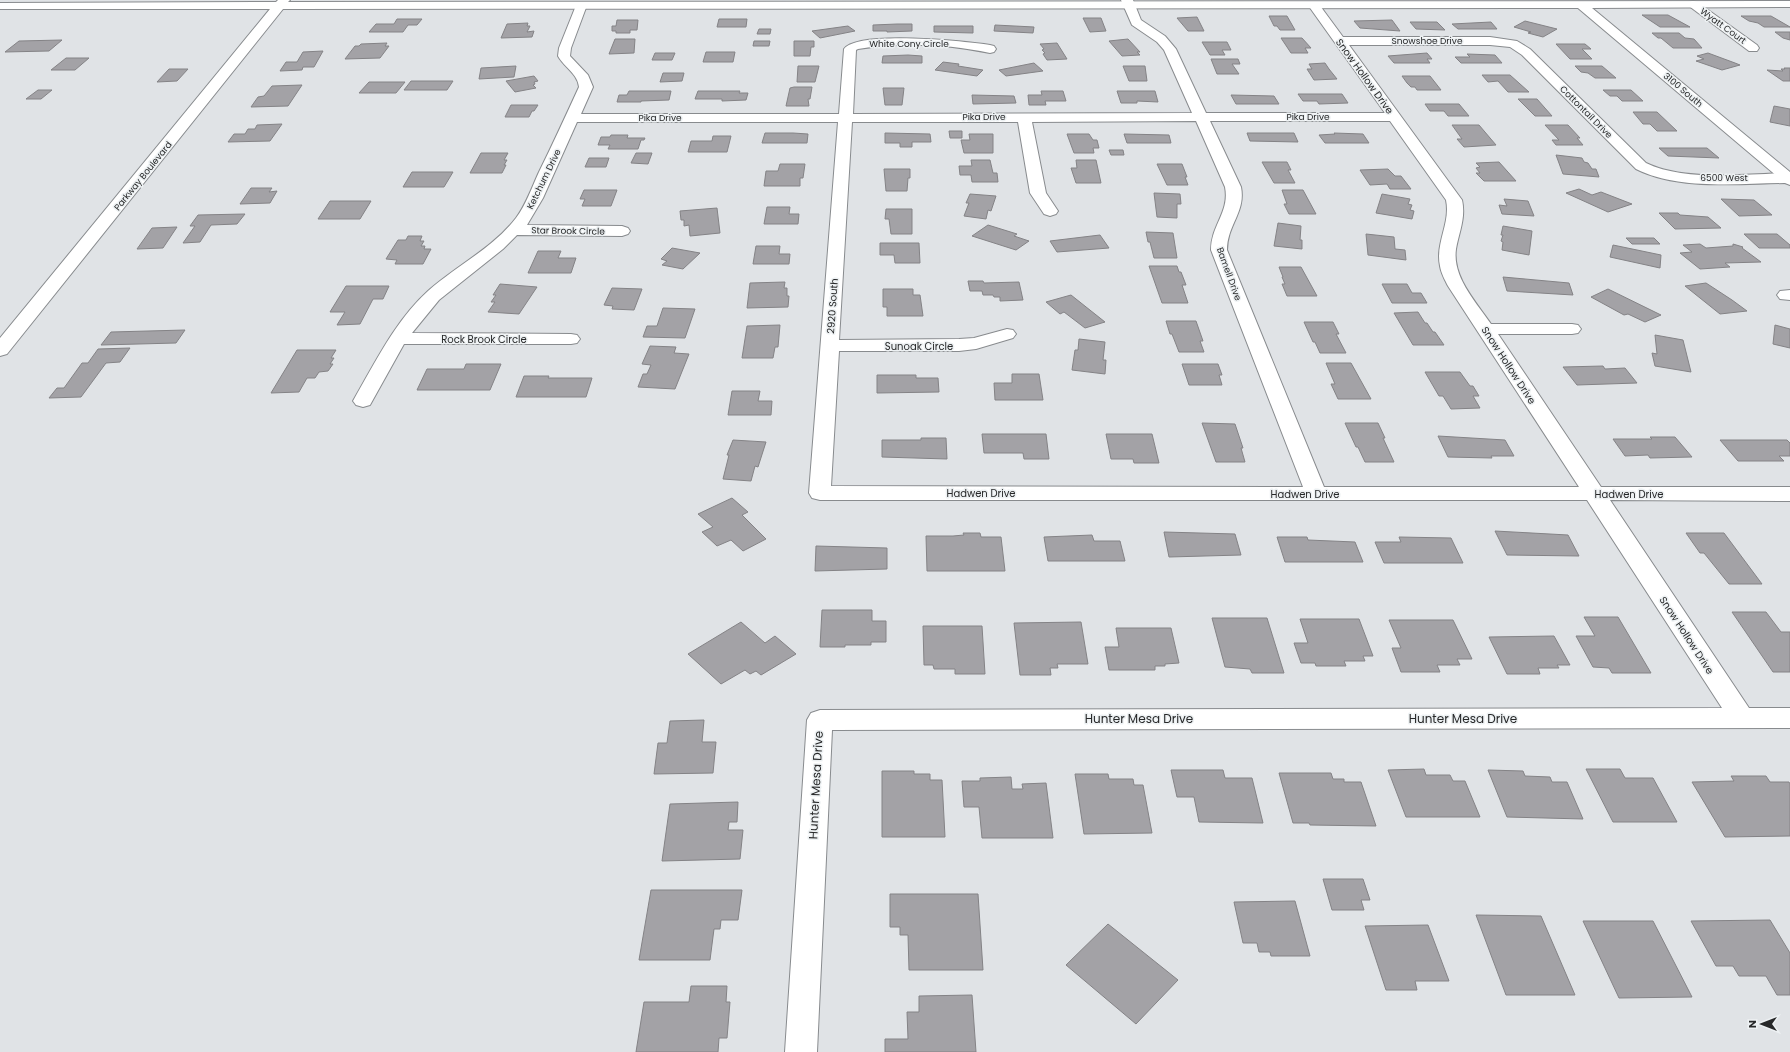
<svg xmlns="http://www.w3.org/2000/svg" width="1790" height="1052" font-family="Poppins,sans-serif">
	<rect width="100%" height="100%" fill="#e0e3e6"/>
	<g fill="#a3a2a6" stroke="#848386">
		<path d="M1642,15H1668L1690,27H1660Z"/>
		<path d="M1269,16H1287L1295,30H1280L1277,26H1274Z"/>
		<path d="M1741,16H1771L1790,27H1764L1758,23L1749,21Z"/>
		<path d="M1197,17L1204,31H1188L1177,18Z"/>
		<path d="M1083,18H1101L1106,31L1090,32Z"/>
		<path d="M397,19H422L417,25H408L403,32H369L376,24H394Z"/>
		<path d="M719,19H747L746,27H717Z"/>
		<path d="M617,20H638L637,30H630V33H616V31H612V26H616Z"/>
		<path d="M1392,20L1400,31L1360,28L1354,21Z"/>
		<path d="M1525,21L1557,29L1543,37L1528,33L1531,32L1514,27Z"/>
		<path d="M1410,22H1437L1445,30L1416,29Z"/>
		<path d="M1491,22L1497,29H1458L1452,24Z"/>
		<path d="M528,23L527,26H530L527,32L534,31L532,37L501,38L507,24Z"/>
		<path d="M897,24H912V31L887,32V31H873V25Z"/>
		<path d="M995,25L1034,27L1033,33L994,31Z"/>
		<path d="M848,26L855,31L820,38L812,31Z"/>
		<path d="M934,26H973V33L934,32Z"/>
		<path d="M759,29H771L770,34H757Z"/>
		<path d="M1775,32H1790V40L1783,38Z"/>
		<path d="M1652,33H1679L1685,38L1694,39L1702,48H1673L1661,38H1658Z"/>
		<path d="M1281,38H1302L1311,48H1305L1308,53H1291Z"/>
		<path d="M615,39H635L634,53L609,54Z"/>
		<path d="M1128,39L1140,52H1137L1140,55L1122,56L1109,41Z"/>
		<path d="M62,40L49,51L5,52L19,41Z"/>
		<path d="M754,41H770L769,46H753Z"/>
		<path d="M794,41H814V47H811L810,56H794Z"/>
		<path d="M1202,42H1227L1231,50H1222L1225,55H1210Z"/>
		<path d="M387,43L385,46H389L380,58L345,59L355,46H359L361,44Z"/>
		<path d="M1057,43L1067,59L1047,60L1043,54L1045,53L1042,50L1044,49L1040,44Z"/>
		<path d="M1556,44H1585L1591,49H1582L1592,59H1570Z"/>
		<path d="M323,51L314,67H303L302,70L280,71L286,62H297L303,52Z"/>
		<path d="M706,52H735L733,62H703Z"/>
		<path d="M655,53H675L672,60H652Z"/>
		<path d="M1427,53L1432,59H1427L1430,63H1394L1388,56Z"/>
		<path d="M1708,53L1735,63L1740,65L1722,70L1696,61L1704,59L1697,56Z"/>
		<path d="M1467,54L1495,55L1502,63H1461L1455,57H1470Z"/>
		<path d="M908,55L922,56V63H882L883,56Z"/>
		<path d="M66,58H89L75,70H51Z"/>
		<path d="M1211,59H1238L1240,64H1232L1239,74H1217Z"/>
		<path d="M943,62L959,64L958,66L983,70L977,76L935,70Z"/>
		<path d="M1034,63L1043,71L1006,76L999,70Z"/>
		<path d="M1325,63L1329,69L1337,79L1314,80L1307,69H1312L1309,64Z"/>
		<path d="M516,66L514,77L479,79L481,68Z"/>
		<path d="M798,66H819L815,82H797Z"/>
		<path d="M1123,66H1145L1147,81H1129Z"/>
		<path d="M1575,66H1602L1616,78H1595L1588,73L1581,72Z"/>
		<path d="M1784,68H1790V81H1783L1767,70L1783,71L1781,69H1785Z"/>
		<path d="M169,69H188L177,81L157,82Z"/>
		<path d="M663,73H684L682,81L660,82Z"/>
		<path d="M1482,75H1510L1529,92H1508L1498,81L1488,82Z"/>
		<path d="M534,76L538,81L534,82L535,84L533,85L536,88L515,92L506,81Z"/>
		<path d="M1402,76H1430L1441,90H1417L1415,87H1411L1407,83Z"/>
		<path d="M411,81H453L447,90H404Z"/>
		<path d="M369,82H405L396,93H359Z"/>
		<path d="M302,85L288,106L251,107L258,97L264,96L272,86Z"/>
		<path d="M794,87H812L810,99H808L809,106H786L790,88Z"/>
		<path d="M883,88H904L902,105H885Z"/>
		<path d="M38,90H52L41,99H26Z"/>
		<path d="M1603,90H1631L1643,101H1622L1617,96H1610Z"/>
		<path d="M629,91H671L669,100L641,101V102H617L619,95H627Z"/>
		<path d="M698,91H740L739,93H748L746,100L722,101V99H695Z"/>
		<path d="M1041,91H1063L1066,101H1045L1046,105H1029L1028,95H1042Z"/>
		<path d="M1117,91H1155L1158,102L1137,101V103H1121Z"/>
		<path d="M1298,94H1342L1348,103L1319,104L1317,101H1303Z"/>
		<path d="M972,95L1014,96L1016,103L973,104Z"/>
		<path d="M1231,95L1274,96L1279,104H1236Z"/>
		<path d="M1518,99H1537L1552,116H1535Z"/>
		<path d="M1425,104H1459L1469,116H1448L1444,111H1430Z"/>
		<path d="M511,105H538L534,111H532L529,117H505Z"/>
		<path d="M1774,106L1790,109V126L1770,122Z"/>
		<path d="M1633,112H1657L1677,131H1657L1650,124H1643Z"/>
		<path d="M282,124L270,141L228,142L234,134H245L248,129H255L257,125Z"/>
		<path d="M1452,125H1479L1496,145L1464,147L1457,139H1462Z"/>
		<path d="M1545,125H1568L1580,138H1577L1583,145H1556L1552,140H1559Z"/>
		<path d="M949,131H962V138H950Z"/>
		<path d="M765,133H793L808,134L807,143H762Z"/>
		<path d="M885,133L930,134L931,142H912V147H900V143H885Z"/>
		<path d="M1247,133H1294L1298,142L1250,141Z"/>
		<path d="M1334,133L1363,134L1369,143H1325L1319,135L1335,134Z"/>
		<path d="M969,134H993V153H964L961,140H970Z"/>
		<path d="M1067,134H1089L1093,140H1097L1099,148H1093L1094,153H1074Z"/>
		<path d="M1124,134L1169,135L1171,143H1127Z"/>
		<path d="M611,135H628L627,138H645L644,140H641L638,149H608L610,145H598L601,137H610Z"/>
		<path d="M713,136H731L727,152H688L691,141H712Z"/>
		<path d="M1659,148H1707L1719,158L1668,156Z"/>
		<path d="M1109,150H1123L1124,155H1111Z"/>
		<path d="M481,153H508L504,160H507L504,165H506L502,173H470Z"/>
		<path d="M636,153H652L648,164L631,163Z"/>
		<path d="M1556,155L1582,158L1584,162L1588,163L1592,169H1596L1599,177L1563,174Z"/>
		<path d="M589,158H609L606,167H585Z"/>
		<path d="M971,160H990L993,173H997L998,182H972L971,175H960L959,166H972Z"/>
		<path d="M1076,160H1096L1101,183H1076L1071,168H1077Z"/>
		<path d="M1262,162H1287L1291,170H1288L1295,183H1274Z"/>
		<path d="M1499,162L1516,181H1484L1476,173H1480L1476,168L1480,167L1476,163Z"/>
		<path d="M780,164H805L803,178H800V186H764L766,171H778Z"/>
		<path d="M1157,164H1182L1187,177H1185L1188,185H1167Z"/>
		<path d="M884,169H910V178H908L907,191H886Z"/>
		<path d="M1388,169L1395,176H1401L1411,189H1390L1387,184L1370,185L1360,170Z"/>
		<path d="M412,172H453L444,187H403Z"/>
		<path d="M251,188H272L269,192L277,191L270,203L240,204Z"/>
		<path d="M1579,189L1592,195L1601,192L1632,204L1608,212L1566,193Z"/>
		<path d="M584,190H617L611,206H582L585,199H580Z"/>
		<path d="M1282,190H1303L1316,214H1289L1284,204H1287Z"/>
		<path d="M1154,193L1180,194L1181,204H1177V218L1157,217Z"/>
		<path d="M970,194L996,196L991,211L988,210L986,219L964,216L969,203H966Z"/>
		<path d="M1382,194L1410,199L1408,204L1412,205L1410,210L1414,211L1412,219L1376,213Z"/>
		<path d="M1504,199L1528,201L1534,216L1502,214L1499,205L1507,206Z"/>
		<path d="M1721,199L1754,200L1772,215L1739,216Z"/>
		<path d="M330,201H371L360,219H318Z"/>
		<path d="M767,207H790L789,214H799L798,224H764Z"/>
		<path d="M717,208L720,233L690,236L689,225L684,226V220H681L680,211Z"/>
		<path d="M886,209H912V234H891L889,219H885Z"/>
		<path d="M1659,213H1678L1680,215L1708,217L1721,228L1675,229Z"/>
		<path d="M245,214L237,224L211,225L200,242L183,243L195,226H190L198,215Z"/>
		<path d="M1278,223L1301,226L1300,240H1302V249L1274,246Z"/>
		<path d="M988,225L1017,234L1014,236L1029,241L1016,250L972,236Z"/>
		<path d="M1503,226L1532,231L1529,255L1502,250L1503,242L1501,241L1503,235H1501Z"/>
		<path d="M177,227L163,248L137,249L152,228Z"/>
		<path d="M1146,232L1173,233L1177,258H1154L1150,242H1148Z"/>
		<path d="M1366,234L1394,237L1395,249L1405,250L1406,260L1368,255Z"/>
		<path d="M1744,234H1777L1790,245V248H1759Z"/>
		<path d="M1100,235L1109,248L1057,252L1050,241Z"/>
		<path d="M408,236H422L420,241H424L421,246H425L424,249H431L423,264H395L397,260L386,259L398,240H406Z"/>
		<path d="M1626,238H1654L1660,244H1632Z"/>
		<path d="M880,243H919L920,263H895L894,255H880Z"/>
		<path d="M1700,244L1706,248L1733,246V244L1743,247L1742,248L1761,262L1725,263L1730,267L1700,269L1680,253L1692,252L1683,245Z"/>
		<path d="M1613,245L1661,255L1660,268L1610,257Z"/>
		<path d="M756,246H780L779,254H790L789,264H753Z"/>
		<path d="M672,248L700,253L683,269L662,265L667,261L661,259Z"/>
		<path d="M538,251H561L558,258H576L571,273H528Z"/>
		<path d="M1149,266H1177L1179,272H1181L1186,285H1182L1188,303H1162Z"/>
		<path d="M1279,267H1301L1317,296H1287L1282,284H1285L1282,277H1283Z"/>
		<path d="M1503,277L1569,283L1573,295L1507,291Z"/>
		<path d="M968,281H983L984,283L1019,282L1023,300L1000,301V297H994L993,295H983L982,291H970Z"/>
		<path d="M785,282L784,288H787V296H789L788,307L747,308L750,283Z"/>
		<path d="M1706,283L1732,300L1747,311L1720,314L1685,286Z"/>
		<path d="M500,284L537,287L519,314L488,312L495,302H491L496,295H493Z"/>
		<path d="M1382,284H1407L1412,293H1421L1427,303H1392Z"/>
		<path d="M346,286H389L383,299H373L360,324L337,325L345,312H330Z"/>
		<path d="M612,288L642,289L634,310L612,309L613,306L604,305Z"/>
		<path d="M883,289H913V295H920L923,316H887V307H883Z"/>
		<path d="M1608,289L1661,315L1645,322L1628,314L1624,315L1591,297Z"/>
		<path d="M1071,295L1105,322L1085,328L1064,312L1060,314L1046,302Z"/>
		<path d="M663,308L695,309L685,338L643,337L647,326H657Z"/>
		<path d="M1418,312L1425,323H1427L1433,332H1435L1444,345H1413L1394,313Z"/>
		<path d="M1166,321H1196L1203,341H1200L1204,352H1179L1172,334H1170Z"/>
		<path d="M1304,322H1333L1339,334H1336L1346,353H1320L1315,342H1313Z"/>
		<path d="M780,325L778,347H775L773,358H742L747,326Z"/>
		<path d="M1775,325L1790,329V348L1773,344Z"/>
		<path d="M185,330L176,343L101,345L111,332Z"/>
		<path d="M1655,335L1683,340L1691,372L1655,366L1652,353L1657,354Z"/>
		<path d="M1079,339L1105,342L1103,360H1106L1105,374L1072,370L1075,350H1078Z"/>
		<path d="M650,346L676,347L674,353L689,354L675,389L638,387L643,374H647L651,365L642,364Z"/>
		<path d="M130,348L120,362L106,363L81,397L49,398L57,388H64L82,363H88L98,349Z"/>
		<path d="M297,350H336L331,358H334L330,364H333L328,371L319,372L315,378H307L299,392L271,393Z"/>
		<path d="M1326,363H1351L1371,399H1338L1331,384H1335Z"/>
		<path d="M466,364H501L490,390H417L427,369H464Z"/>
		<path d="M1182,364H1218L1222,375H1219L1222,385H1189Z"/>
		<path d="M1603,366L1605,369L1625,368L1637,383L1577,385L1563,367Z"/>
		<path d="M1425,372H1460L1470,386H1473L1479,396H1473L1480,408L1451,409L1443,396H1439Z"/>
		<path d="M1012,374H1039L1043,400H995L994,383H1012Z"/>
		<path d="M877,375H916V378H938L939,392L877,393Z"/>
		<path d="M524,376H549L548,378H592L586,397H516Z"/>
		<path d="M732,391H760L758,401H772L771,415H728Z"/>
		<path d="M1202,423L1235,424L1243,448H1241L1245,462H1216Z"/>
		<path d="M1345,423H1378L1385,438H1383L1394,462H1365L1358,447H1356Z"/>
		<path d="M982,434H1046L1049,459H1024L1023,453H984Z"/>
		<path d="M1106,434H1152L1159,463H1134L1133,459H1111Z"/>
		<path d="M1438,436L1505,440L1514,456H1491L1492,458L1448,457Z"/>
		<path d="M1650,437H1675L1692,457L1650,458L1648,455L1625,456L1613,439H1652Z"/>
		<path d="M921,438H946L947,459L882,457V440H921Z"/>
		<path d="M733,440L766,442L758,467L755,466L751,481L723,479L729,455H727Z"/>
		<path d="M1720,440H1787L1790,443V456H1779L1784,461H1738Z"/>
		<path d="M732,498L748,512L742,515L766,539L743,551L731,540L717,546L702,532L713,527L698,514Z"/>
		<path d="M1495,531L1568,535L1579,556L1507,555Z"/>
		<path d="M1164,532L1235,534L1241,555L1169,557Z"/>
		<path d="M963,533H980L981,537H1001L1005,571H927L926,536H953L964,535Z"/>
		<path d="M1686,533H1724L1762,584H1729L1704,553H1700Z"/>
		<path d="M1092,535L1094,541H1120L1125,561H1048L1044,537Z"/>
		<path d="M1277,537H1307L1308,540L1355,542L1363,562H1285Z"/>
		<path d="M1399,537L1451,538L1463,563H1384L1375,542H1401Z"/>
		<path d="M816,546L887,548V569L815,571Z"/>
		<path d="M822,610H872V621H886V642H871V645H845V647H820Z"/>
		<path d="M1732,612H1766L1781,632H1790V672H1773Z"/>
		<path d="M1584,617H1618L1651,673H1612L1609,668L1593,667L1576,636H1595Z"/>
		<path d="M1212,618H1267L1284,673H1252L1250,669L1225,667Z"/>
		<path d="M1300,619H1359L1373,656H1363L1365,661H1344L1346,666H1316L1315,663H1301L1294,643H1308Z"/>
		<path d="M1389,620H1453L1472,659H1457L1460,665H1437L1440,672H1401L1392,648H1401Z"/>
		<path d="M741,622L765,643L775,636L796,654L761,675L756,671L750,674L745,670L721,684L688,654Z"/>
		<path d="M1081,622L1088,664H1057L1058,668H1050L1051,675H1020L1014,623Z"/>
		<path d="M923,626H982L985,674H955V669H934L933,665H924Z"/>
		<path d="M1116,628H1171L1179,663L1165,664V666H1155V670H1109L1105,647H1119Z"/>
		<path d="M1554,636L1570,665H1557L1559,668H1538L1540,674H1507L1489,637Z"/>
		<path d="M704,720L702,742H716L713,773L654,774L658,743H667L670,721Z"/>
		<path d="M1424,769L1426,775H1450L1453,781H1465L1480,817H1406L1388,770Z"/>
		<path d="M1586,769H1620L1625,778H1653L1677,822H1613Z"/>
		<path d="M1171,770H1223L1225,778H1252L1263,823L1199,822L1194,797H1177Z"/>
		<path d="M1488,770L1523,771L1525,776L1550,777L1552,782H1567L1583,819L1507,817Z"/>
		<path d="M882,771H914V774H930V780H942L945,837H882Z"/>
		<path d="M1279,773H1331L1333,779H1344V782H1361L1376,826L1310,825L1309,823H1293Z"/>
		<path d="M1075,774H1108L1109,779H1133L1134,785H1143L1152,833L1084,834Z"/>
		<path d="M1731,776H1766L1770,782H1789L1790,784V836L1725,837L1692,782L1734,781Z"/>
		<path d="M1011,777L1012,789H1023L1022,784L1046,783L1053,838H982L979,807H964L962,781H980V778Z"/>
		<path d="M738,802L737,822H729L728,830H743L740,859L662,861L670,804Z"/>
		<path d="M1323,879H1363L1370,900H1361L1364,910H1332Z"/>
		<path d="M651,890H742L738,920H721L720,929H714L710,960H639Z"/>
		<path d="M890,894H978L983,970H909L908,935H900V927H890Z"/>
		<path d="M1295,901L1310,956H1271L1270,952H1259L1257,943H1243L1234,902Z"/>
		<path d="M1476,915L1541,916L1575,995H1506Z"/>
		<path d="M1770,920L1790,953V995H1777L1766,976H1739L1733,966H1716L1691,921Z"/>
		<path d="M1583,921H1653L1692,997L1619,998Z"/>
		<path d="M1108,924L1178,980L1136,1024L1066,965Z"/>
		<path d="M1428,925L1449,981H1415L1417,990H1386L1365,926Z"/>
		<path d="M691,986H727L726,1002H730L727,1038H719L718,1052H636L644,1002H689Z"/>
		<path d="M972,995L976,1052H885V1039H908L907,1012H919V996Z"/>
	</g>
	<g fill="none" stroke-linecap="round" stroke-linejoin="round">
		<g stroke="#888b8e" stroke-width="2">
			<g id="street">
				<path d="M1121,0H1133L1141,20L1165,36L1176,49L1206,113H1385L1308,5L1314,2L1318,3L1343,37H1490L1517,41L1530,49L1646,163C1685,182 1747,174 1790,173V183C1742,183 1680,191 1636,169L1522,55L1510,47L1490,45H1349L1462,200C1466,218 1459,232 1456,249C1452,277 1476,302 1491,324H1572L1578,325L1581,329L1578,333L1572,334H1498L1601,487H1790V501L1610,500L1749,708H1790V728L832,730L817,1052H785L807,720L811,713L820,710L1722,708L1587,500H820L812,498L809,493L838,122H577L543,198L527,225L622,226L628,228L630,231L628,234L622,236L517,235L503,249L439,300L412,333L571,334L577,335L580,339L577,343L571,344H404L370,405L363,407L356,405L353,401C375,363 395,321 428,291C456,266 493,248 516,218C526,205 532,187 539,172C553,144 566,115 579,87C578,74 564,67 558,56L559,48L577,3H585L587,5L571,48L570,56L588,75L593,87L581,114H839L844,49C857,30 966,41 990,45L994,46L996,49L994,52L990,53C947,44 901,42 858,49L856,50L853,114L1192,113L1164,50L1157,42L1132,25ZM1196,121L1225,187C1230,212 1211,225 1211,250L1303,487L831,486L839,351H959L976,349L1013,338L1016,334L1013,330L1007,329L974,338L959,339L839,340L852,122H1018L1030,193L1044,214L1050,216L1056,214L1058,211L1046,193L1032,122ZM1210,121H1390L1446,200C1451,223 1435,243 1440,266C1441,273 1445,280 1448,286L1579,487H1324L1227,250C1227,225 1246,212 1241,187Z"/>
				<path d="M1693,1L1697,2L1757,45L1759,48L1757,51H1749L1689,6L1687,4L1689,2Z"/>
				<path d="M1790,290V300L1780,299L1777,295L1780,291Z"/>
			</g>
		</g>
		<g stroke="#888b8e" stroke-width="2">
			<path id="secondary" d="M278,0H290L288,2L1790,1V7L1592,8L1790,172V185L1785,183L1578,8L283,9L7,354L0,356V338L270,9H0V3L276,2Z"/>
		</g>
		<use href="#street" fill="#fff" fill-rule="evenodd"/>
		<use href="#secondary" fill="#fff" fill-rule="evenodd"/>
	</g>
	<g text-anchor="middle" stroke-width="3" stroke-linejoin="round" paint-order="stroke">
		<g font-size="9" fill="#272829" stroke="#edf1f3">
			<text transform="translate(1723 26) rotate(36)" y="3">Wyatt Court</text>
			<text x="1427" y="44">Snowshoe Drive</text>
			<text x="909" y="47">White Cony Circle</text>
			<text transform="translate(1683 90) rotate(40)" y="3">3100 South</text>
			<text transform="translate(1586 112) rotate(45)" y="3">Cottontail Drive</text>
			<text x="984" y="120">Pika Drive</text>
			<text x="1308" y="120">Pika Drive</text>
			<text x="660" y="121">Pika Drive</text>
			<text transform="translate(143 176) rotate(-51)" y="3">Parkway Boulevard</text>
			<text x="1724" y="181">6500 West</text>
			<text transform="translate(544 179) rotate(-64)" y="3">Ketchum Drive</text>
			<text transform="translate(568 231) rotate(1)" y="3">Star Brook Circle</text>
			<text transform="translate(1229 274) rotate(70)" y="3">Bamell Drive</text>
		</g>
		<g font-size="10" fill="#272829" stroke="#edf1f3">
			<text transform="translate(1365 76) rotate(54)" y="4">Snow Hollow Drive</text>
			<text transform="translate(832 306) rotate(-86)" y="4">2920 South</text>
			<text x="484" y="343">Rock Brook Circle</text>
			<text x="919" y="350">Sunoak Circle</text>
			<text transform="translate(1509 365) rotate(57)" y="4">Snow Hollow Drive</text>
			<text x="981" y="497">Hadwen Drive</text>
			<text x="1305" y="498">Hadwen Drive</text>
			<text x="1629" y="498">Hadwen Drive</text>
			<text transform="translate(1687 635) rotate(57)" y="4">Snow Hollow Drive</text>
		</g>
		<g font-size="12" fill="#272829" stroke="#edf1f3">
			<text x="1139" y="723">Hunter Mesa Drive</text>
			<text x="1463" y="723">Hunter Mesa Drive</text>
			<text transform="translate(816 785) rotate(-87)" y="4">Hunter Mesa Drive</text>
		</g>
	</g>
	<g transform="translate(1762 1024) rotate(270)" stroke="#edf1f3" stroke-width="3" paint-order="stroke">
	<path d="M0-3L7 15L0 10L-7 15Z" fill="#272829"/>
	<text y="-6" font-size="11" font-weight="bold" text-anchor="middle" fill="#272829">N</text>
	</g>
</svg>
